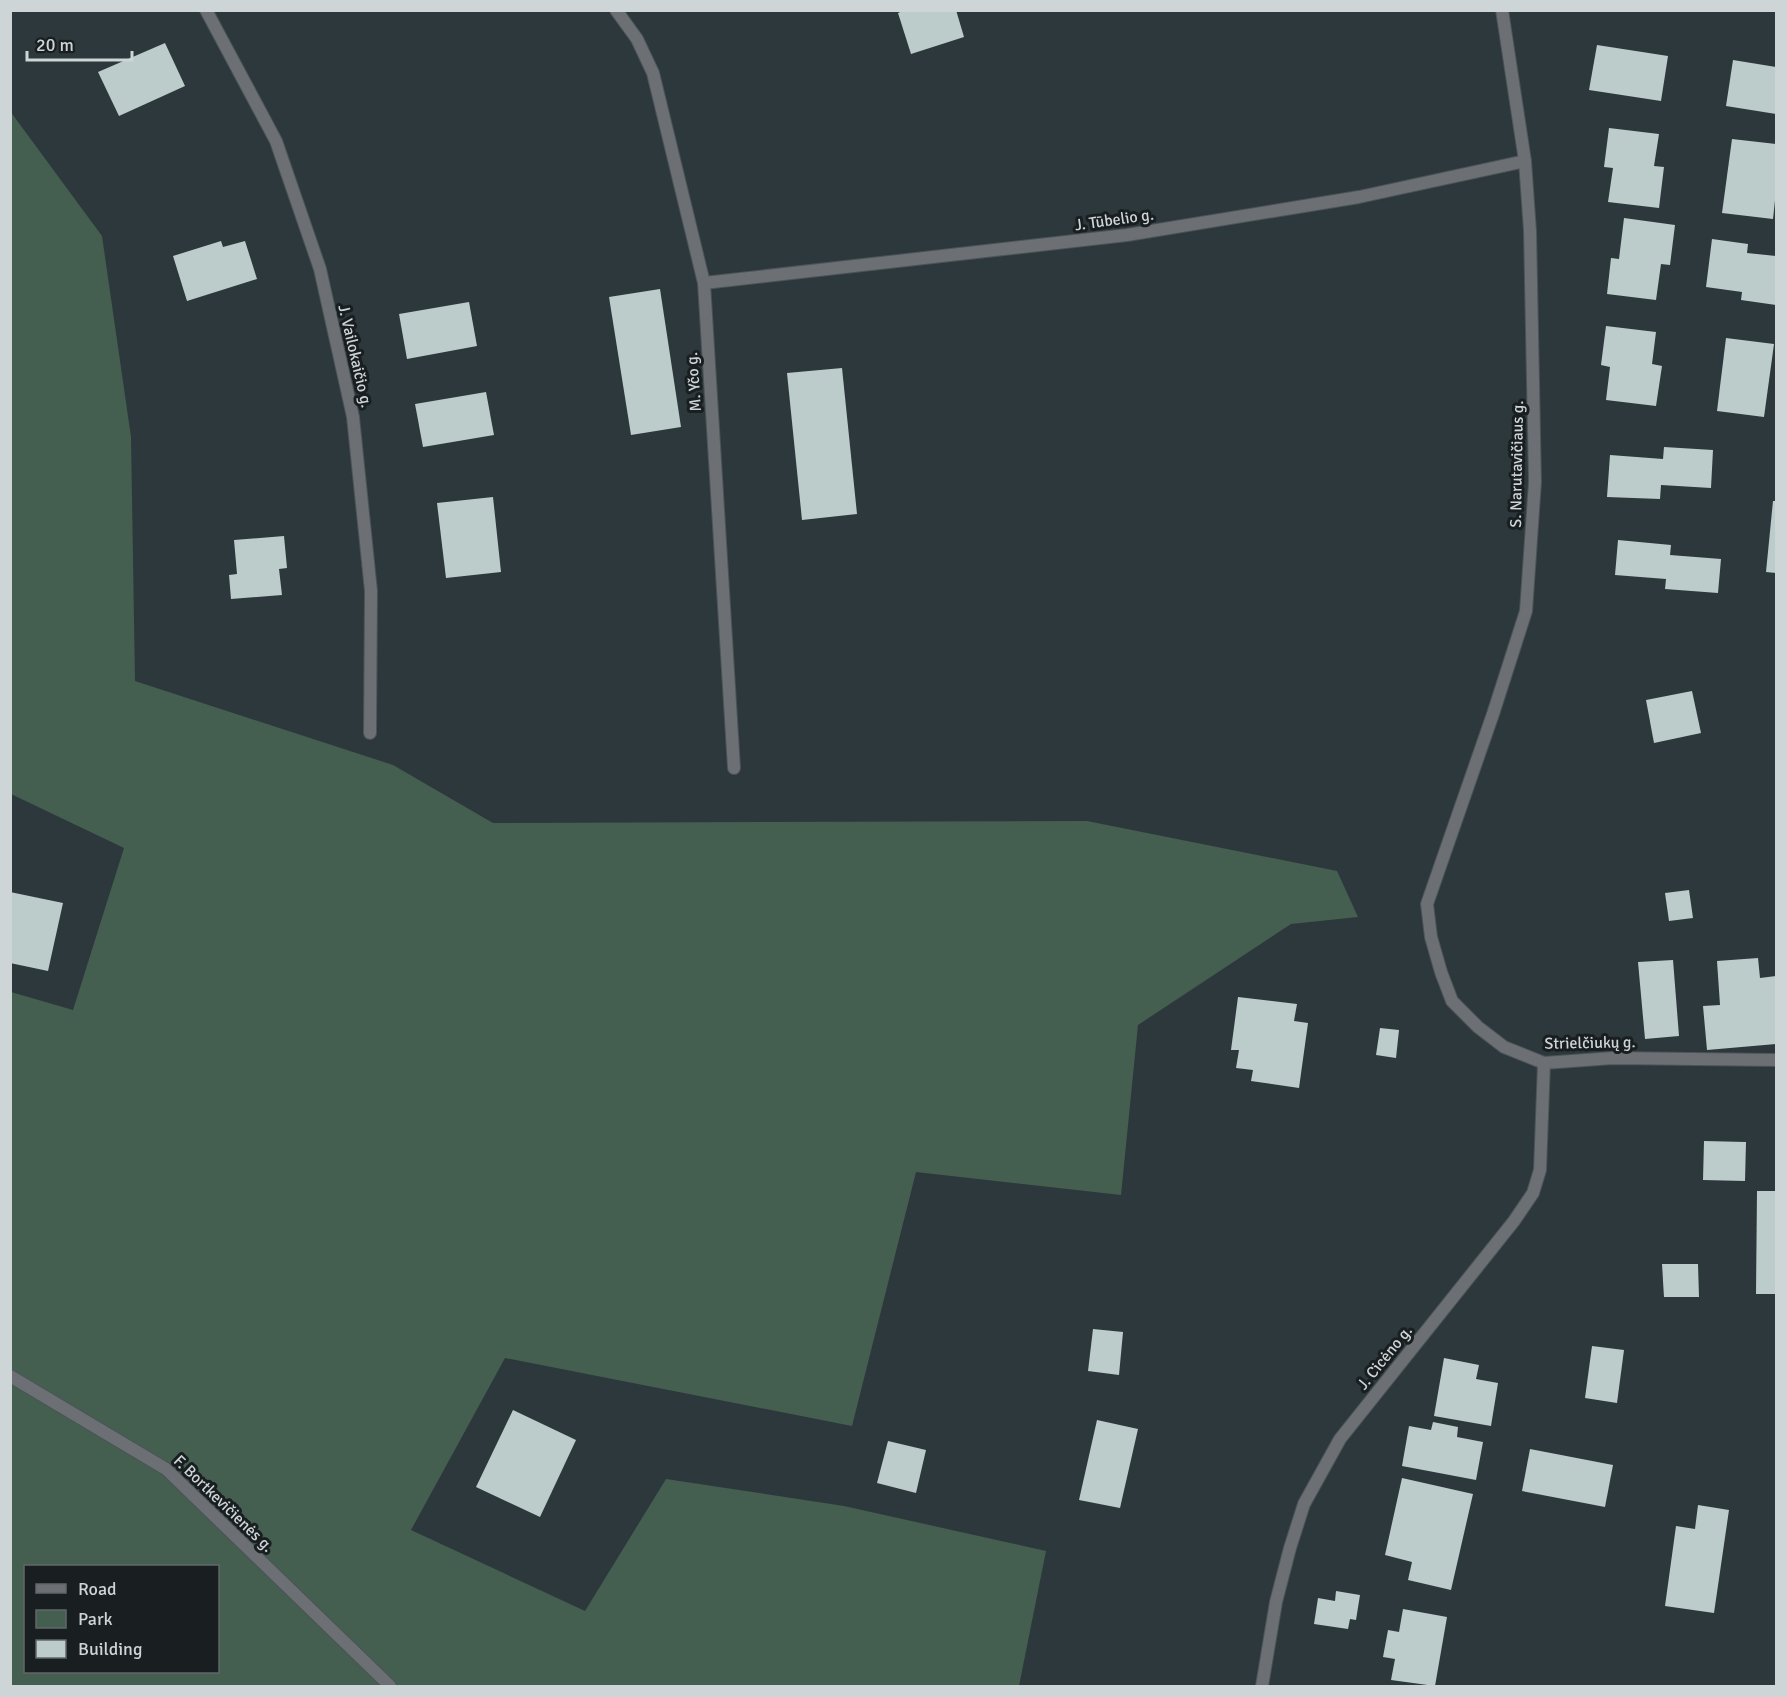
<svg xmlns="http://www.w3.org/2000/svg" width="1787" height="1697" font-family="Signika,sans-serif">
	<rect width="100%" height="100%" fill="#2d383c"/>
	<path fill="#445f50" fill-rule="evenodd" d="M10,111L102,236L131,437L135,681L393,765L493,823L1087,821L1337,871L1358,917L1291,924L1138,1025L1121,1195L916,1172L852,1426L505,1358L411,1530L585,1611L666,1479L844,1506L1046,1551L1019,1686H11V992L73,1010L124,848L11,794ZM26,1566H218V1672H26Z"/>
	<g fill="#bccccb">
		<path d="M905,10H956L964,37L911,54L898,13Z"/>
		<path d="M165,43L185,86L119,116L98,72Z"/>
		<path d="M1597,45L1668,56L1661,101L1589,90Z"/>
		<path d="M1733,60L1776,67V114L1726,106Z"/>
		<path d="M1609,128L1659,134L1654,166L1664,167L1659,208L1608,202L1613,168L1604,167Z"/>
		<path d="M1732,139L1776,144V191L1773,219L1722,213Z"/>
		<path d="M1624,218L1675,225L1670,265L1661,264L1656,300L1607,294L1611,258L1619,259Z"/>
		<path d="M1712,239L1748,244L1747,253L1776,256V305L1741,300L1742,292L1706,287Z"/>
		<path d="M221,241L223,247L245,241L257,279L187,301L173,256Z"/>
		<path d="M660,289L681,427L631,435L609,297Z"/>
		<path d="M469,302L477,346L407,359L399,314Z"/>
		<path d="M1606,326L1656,332L1652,364L1662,366L1656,406L1606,400L1610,367L1601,365Z"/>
		<path d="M1726,338L1774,344L1764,417L1717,411Z"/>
		<path d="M842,368L857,514L802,520L787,373Z"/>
		<path d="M486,392L494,435L423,447L415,404Z"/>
		<path d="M1664,447L1713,450L1711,488L1661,485L1660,499L1607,497L1610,455L1663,459Z"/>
		<path d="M493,497L501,572L446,578L437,503Z"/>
		<path d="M1773,501H1776V573L1766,572Z"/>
		<path d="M284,536L287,568L279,569L282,595L231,599L229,575L237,574L234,540Z"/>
		<path d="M1618,540L1671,545L1670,555L1721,559L1718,593L1665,589L1666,579L1615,575Z"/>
		<path d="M1692,691L1701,733L1654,743L1646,700Z"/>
		<path d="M1689,890L1693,918L1669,921L1665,893Z"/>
		<path d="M10,892L63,903L48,971L10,963Z"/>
		<path d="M1758,958L1760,978L1776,976V1044L1707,1050L1703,1006L1720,1005L1717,961Z"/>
		<path d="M1673,960L1679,1036L1645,1039L1638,962Z"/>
		<path d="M1238,997L1297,1004L1294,1021L1308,1023L1299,1088L1251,1081L1253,1070L1236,1068L1239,1050H1231Z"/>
		<path d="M1380,1028L1399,1030L1396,1058L1376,1055Z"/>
		<path d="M1704,1141L1746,1142L1745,1181L1703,1180Z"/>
		<path d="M1757,1191H1776V1294H1756Z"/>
		<path d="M1662,1264H1698L1699,1297H1664Z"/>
		<path d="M1093,1329L1123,1332L1119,1375L1088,1371Z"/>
		<path d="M1592,1346L1624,1350L1617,1403L1585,1398Z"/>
		<path d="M1444,1358L1479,1365L1476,1379L1498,1383L1491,1426L1434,1416Z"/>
		<path d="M513,1410L576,1440L540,1517L476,1487Z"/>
		<path d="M1097,1420L1138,1429L1120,1508L1079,1500Z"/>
		<path d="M1433,1422L1458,1427L1457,1437L1483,1442L1476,1480L1402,1466L1409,1426L1431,1430Z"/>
		<path d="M888,1441L926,1450L916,1493L877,1483Z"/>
		<path d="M1530,1449L1613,1465L1605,1507L1522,1491Z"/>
		<path d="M1402,1478L1473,1494L1451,1590L1408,1580L1412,1562L1385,1555Z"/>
		<path d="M1698,1505L1729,1510L1714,1613L1665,1606L1676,1526L1695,1529Z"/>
		<path d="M1336,1591L1360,1595L1356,1620L1350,1619L1348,1629L1314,1624L1318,1598L1335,1601Z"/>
		<path d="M1403,1609L1447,1617L1435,1686L1391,1680L1395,1659L1383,1657L1388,1630L1399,1632Z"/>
	</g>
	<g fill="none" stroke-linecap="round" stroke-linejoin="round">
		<g stroke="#4a5458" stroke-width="14">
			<g id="street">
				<path d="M206,10L276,141L320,269L353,417L371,591L370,733"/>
				<path d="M616,10L637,39L653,73L704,283L734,768"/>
				<path d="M1502,10L1525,161L1530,231L1535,482L1526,611L1493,714L1427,904L1431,937L1441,972L1452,1001L1478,1027L1504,1047L1544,1063L1613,1058L1776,1060"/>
				<path d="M704,283L1127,235L1359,197L1525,161"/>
				<path d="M10,1376L166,1469L390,1686"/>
				<path d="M1262,1686L1276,1602L1290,1548L1304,1504L1340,1439L1514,1221L1533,1193L1540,1170L1544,1063"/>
			</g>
		</g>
		<use href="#street" stroke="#6c6f73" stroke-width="12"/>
	</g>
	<g text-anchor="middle" stroke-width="6" stroke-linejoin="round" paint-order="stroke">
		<g font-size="16" fill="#ced5d7" stroke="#191e20">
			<text transform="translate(1114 219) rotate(-8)" y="6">J. Tūbelio g.</text>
			<text transform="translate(356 356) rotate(77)" y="6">J. Vailokaičio g.</text>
			<text transform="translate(693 382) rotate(-94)" y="6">M. Yčo g.</text>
			<text transform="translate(1516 464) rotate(-89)" y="6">S. Narutavičiaus g.</text>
			<text transform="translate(1590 1042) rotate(-1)" y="6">Strielčiukų g.</text>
			<text transform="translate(1384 1357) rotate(-51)" y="6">J. Cicėno g.</text>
			<text transform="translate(224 1503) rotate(44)" y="6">F. Bortkevičienės g.</text>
		</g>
	</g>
	<rect width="1787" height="1697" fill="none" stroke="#ced5d7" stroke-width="24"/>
	<rect x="24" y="1565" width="195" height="108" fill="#191e20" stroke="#616769" stroke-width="1.5"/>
	<rect x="36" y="1584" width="30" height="9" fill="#6c6f73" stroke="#616769" stroke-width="1.5"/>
	<text x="78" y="1595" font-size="18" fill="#ced5d7">Road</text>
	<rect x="36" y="1610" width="30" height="18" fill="#445f50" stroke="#616769" stroke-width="1.5"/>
	<text x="78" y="1625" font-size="18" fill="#ced5d7">Park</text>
	<rect x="36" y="1640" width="30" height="18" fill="#bccccb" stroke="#616769" stroke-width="1.5"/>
	<text x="78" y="1655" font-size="18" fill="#ced5d7">Building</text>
	<path d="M27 51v9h105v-9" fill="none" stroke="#ced5d7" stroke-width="3"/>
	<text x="36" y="51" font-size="18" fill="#ced5d7" stroke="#191e20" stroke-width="4.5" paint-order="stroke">20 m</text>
</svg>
